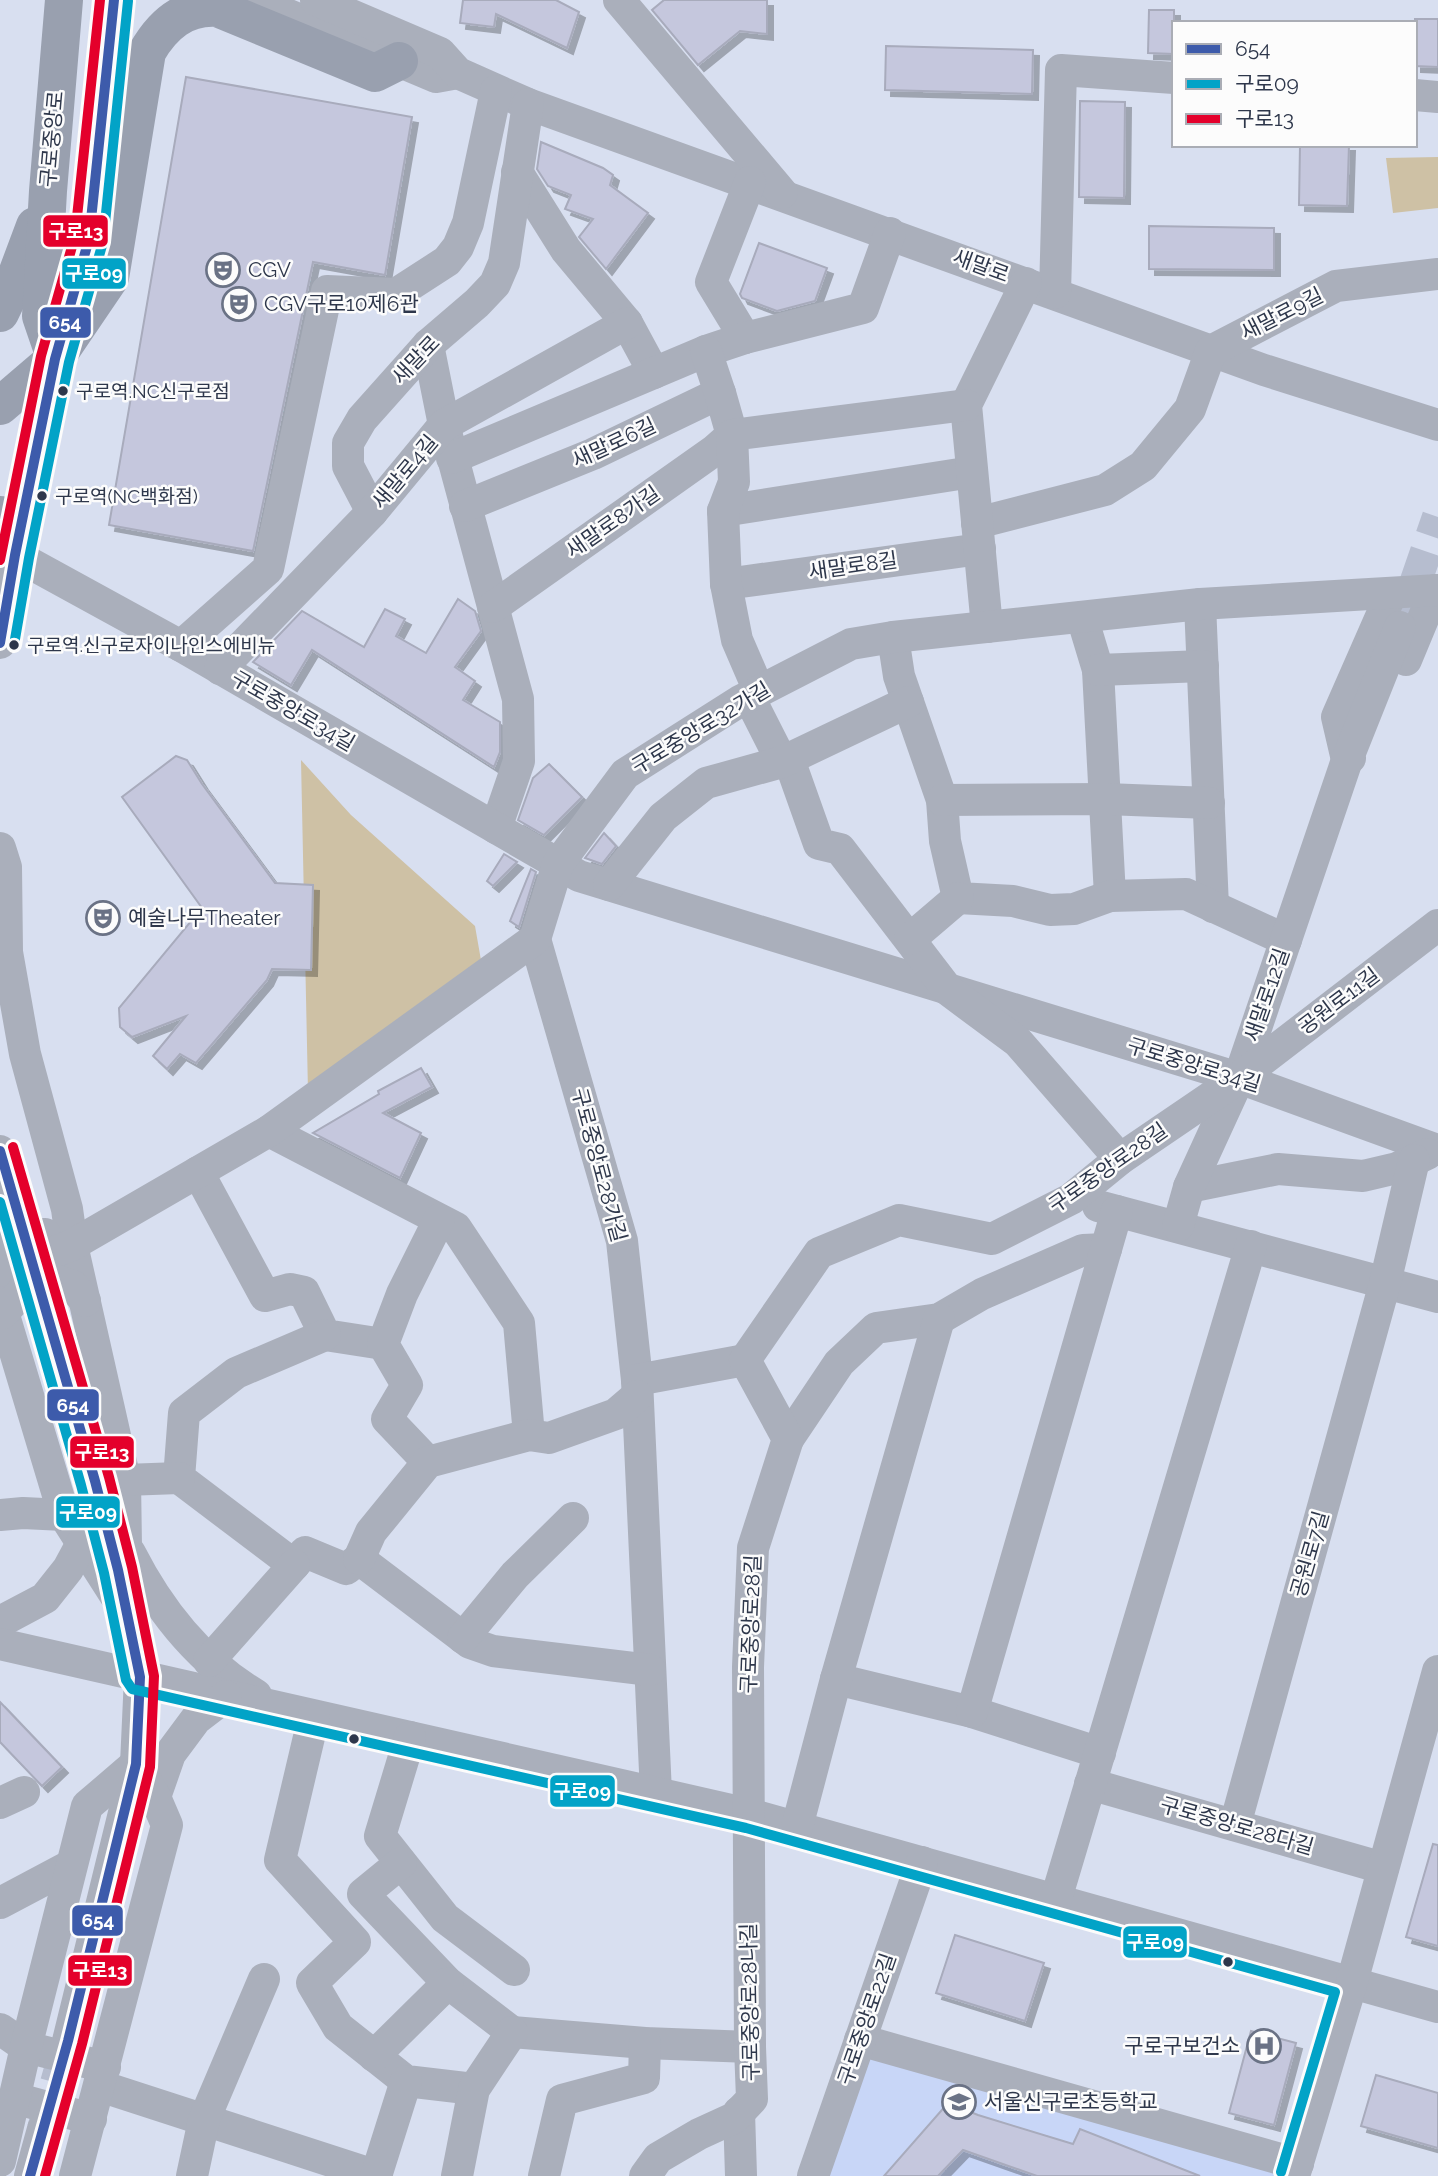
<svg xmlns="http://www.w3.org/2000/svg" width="1438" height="2176" font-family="Raleway,'Noto Sans KR',sans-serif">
	<defs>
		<filter id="shadow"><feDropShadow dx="6" dy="6" stdDeviation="0" flood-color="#0004"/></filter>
	</defs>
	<rect width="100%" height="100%" fill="#d8dff0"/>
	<path fill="#c8d6f7" d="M860,2040L1294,2176H813Z"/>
	<g fill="#cec1a5">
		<path d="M1438,157V208L1393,213L1386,158Z"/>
		<path d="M301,760L351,815L475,926L482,966L308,1092Z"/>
	</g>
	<g fill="#c5c7dd" stroke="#a8abbc" stroke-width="2" filter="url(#shadow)">
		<path d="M463,0H556L579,12L567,48L496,14L494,27L460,23Z"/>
		<path d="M664,0H767V34L740,31L698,65L652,10Z"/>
		<path d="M1149,10H1174V54L1148,53Z"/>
		<path d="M1415,19H1438V67L1415,66Z"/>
		<path d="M886,46L1033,50L1032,94L885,90Z"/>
		<path d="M186,77L412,117L385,275L313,262L253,551L109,525Z"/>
		<path d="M1080,101L1125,102L1124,198L1079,197Z"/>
		<path d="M541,142L603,168L613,175L610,185L648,213L606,269L579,237L593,219L565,209L571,195L548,186L537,169Z"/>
		<path d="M1300,145H1349L1347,206L1299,205Z"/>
		<path d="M1149,226L1274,228V270L1149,269Z"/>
		<path d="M759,243L827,268L815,301L777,311L742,298L740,294Z"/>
		<path d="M458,599L475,611L481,631L455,667L475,681L463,700L500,722V752L494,767L312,650L291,685L253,662L302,611L364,647L385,609L405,619L396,636L426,653Z"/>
		<path d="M176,756L187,760L202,784L275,883L313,885L311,970L272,969L267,980L196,1063L180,1054L167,1069L153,1056L186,1016L132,1037L120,1027L119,1008L202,908L122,797Z"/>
		<path d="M549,764L582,797L544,835L518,820L533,778Z"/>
		<path d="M604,833L616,846L602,864L585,858Z"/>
		<path d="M504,854L517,862L493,886L487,881Z"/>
		<path d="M531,869L536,872L519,927L510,921Z"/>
		<path d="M421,1068L432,1087L383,1113L421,1133L400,1178L313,1133L379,1094L378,1091Z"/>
		<path d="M0,1702L62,1767L42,1786L0,1742Z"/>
		<path d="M1433,1844L1438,1845V1946L1406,1937Z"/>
		<path d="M955,1935L1044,1963L1025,2021L936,1993Z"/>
		<path d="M1251,2031L1296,2043L1274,2125L1229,2113Z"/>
		<path d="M1376,2075L1438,2093V2148L1361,2126Z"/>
		<path d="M948,2103L978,2115L1073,2144L1080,2129L1200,2176H1037L963,2150L938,2176H884Z"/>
	</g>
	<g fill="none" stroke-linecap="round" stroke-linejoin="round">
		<g stroke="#b6bdcf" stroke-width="32" stroke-dasharray="32 16" stroke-linecap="butt">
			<path d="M1400,627L1438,517"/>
			<path d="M43,2129L68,2041"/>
		</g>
		<g stroke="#aaafbb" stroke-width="32">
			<path d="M253,0L436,77L458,73"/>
			<path d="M316,0L440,53L458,73L528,104L1264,370L1438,425"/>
			<path d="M619,0L782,193"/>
			<path d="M1415,95L1438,97"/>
			<path d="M517,172L566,250L627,323L654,373"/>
			<path d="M1055,293L1061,70L1174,78"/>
			<path d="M745,338L711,282L750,182"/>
			<path d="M428,345L444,425L518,699L519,761L496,828"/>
			<path d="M452,458L706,351L745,338L863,308L890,233"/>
			<path d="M465,506L593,454L720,393"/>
			<path d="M723,511L972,472"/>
			<path d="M372,512L348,466V443L362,419L428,345L477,303L495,284L504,263L528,104"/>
			<path d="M977,523L1105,490L1143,466L1190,409L1211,351L1336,286L1438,274"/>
			<path d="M15,555L181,646L579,876L1239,1078L1437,1150"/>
			<path d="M726,584L980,549"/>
			<path d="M1200,604L1213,907"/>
			<path d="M493,607L715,450L732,435L720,393L706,351"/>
			<path d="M1082,617L1098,670L1110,896"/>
			<path d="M987,627L966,405L1026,283"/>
			<path d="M893,637L899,676L942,800L945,841L958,898L1013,901L1050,910L1074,909L1110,896L1186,894L1286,940"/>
			<path d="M0,643L15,555L55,359"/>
			<path d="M181,646L268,569L327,291L396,294L447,261L458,247L468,223L496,91"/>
			<path d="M1406,660L1435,590"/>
			<path d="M220,669L372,512L444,425L627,323"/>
			<path d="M1098,670L1203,666"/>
			<path d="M759,691L737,640L726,584L723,511L734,482L732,435L966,405"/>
			<path d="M749,697L782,762L792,768L819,844L840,849L948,990L1018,1042L1120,1159"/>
			<path d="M1350,758L1347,760L1337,717L1391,594"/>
			<path d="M942,800L1106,799L1209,803"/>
			<path d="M0,848L6,867L7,952L25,1054L67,1209L72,1245L125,1480L127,1613"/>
			<path d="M609,885L663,817L706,783L782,762L908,702"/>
			<path d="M535,939L622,1241L637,1380L656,1793"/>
			<path d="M910,939L958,898"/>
			<path d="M269,1131L456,1228L519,1323L529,1435"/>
			<path d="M0,1151L20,1221"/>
			<path d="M198,1172L265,1296L290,1289L304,1292L325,1335L383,1344"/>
			<path d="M1189,1187L1278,1169L1363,1176L1397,1168L1427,1154"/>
			<path d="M1098,1206L1438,1297"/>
			<path d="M1178,1226L1189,1187L1239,1078L1347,760L1400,627"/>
			<path d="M0,1241L6,1248L40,1240L45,1234"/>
			<path d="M0,1274L72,1245L269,1131L535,939L558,864L625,774L740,701L851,644L893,637L1200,604L1438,590"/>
			<path d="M0,1302L64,1515L115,1595"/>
			<path d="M44,1304L95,1481L118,1570L140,1677L136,1764L68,2041"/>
			<path d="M3,1313L27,1286L52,1279L73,1286L85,1301"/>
			<path d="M325,1335L236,1373L184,1413L179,1478L294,1565L305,1552L346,1569L359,1559L470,1643L493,1651L650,1670"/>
			<path d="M637,1380L745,1360"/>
			<path d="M788,1439L839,1363L876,1328L939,1319L982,1294L1083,1250L1106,1249"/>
			<path d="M428,1462L387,1419L407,1385L383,1344L402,1294L439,1220"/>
			<path d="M125,1480L179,1478"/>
			<path d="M0,1515L23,1513L64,1515"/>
			<path d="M130,1553C160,1612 199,1661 256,1695"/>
			<path d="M359,1559L371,1532L428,1462L529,1435L549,1438L616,1414L637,1396"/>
			<path d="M0,1622L45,1598L68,1569L82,1543"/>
			<path d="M463,1638L515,1575L573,1518"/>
			<path d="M0,1644L749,1814L1438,2007"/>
			<path d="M209,1661L294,1565"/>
			<path d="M836,1679L972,1712L1100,1753"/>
			<path d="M972,1712L1117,1211"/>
			<path d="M314,1716L280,1860L355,1942L312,1983L338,2027L406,2081L474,2089"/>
			<path d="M410,1737L380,1836L445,1918L514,1970"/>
			<path d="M1090,1784L1383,1868"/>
			<path d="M155,1797L170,1754L196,1719L226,1696"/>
			<path d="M0,1803L24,1792"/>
			<path d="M1235,1825L1385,1283L1414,1160"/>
			<path d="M797,1827L836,1679L939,1319"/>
			<path d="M401,1863L363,1894L448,1983L512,2032"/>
			<path d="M1056,1899L1251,1246"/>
			<path d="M0,1903L70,1866"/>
			<path d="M0,2029L26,2047L105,2067"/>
			<path d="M512,2032L645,2043L750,2047"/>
			<path d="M860,2040L1298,2164"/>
			<path d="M374,2056L448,1983"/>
			<path d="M100,2086L377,2176"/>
			<path d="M14,2098L91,2119"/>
			<path d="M739,2112L741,2176"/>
			<path d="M0,2161L26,2047L87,1806L136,1764L155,1797L167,1825L75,2176"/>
			<path d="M30,2176L43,2129"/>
			<path d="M192,2176L204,2120L264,1979"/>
			<path d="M376,2176L406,2081"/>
			<path d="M457,2176L474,2089L512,2032"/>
			<path d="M544,2176L562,2100L644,2078L645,2043"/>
			<path d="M645,2176L658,2158L699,2134L734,2118L752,2099L750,2047L748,1667L753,1548L788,1439L745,1360L819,1253L899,1220L992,1239L1071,1199L1120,1159L1239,1078L1438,925"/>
			<path d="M813,2176L922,1862"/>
			<path d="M1294,2176L1352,1982L1438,1671"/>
		</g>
		<g stroke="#99a0af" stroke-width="38">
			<path d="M0,313L11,290L35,226"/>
			<path d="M64,327L89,239L114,0"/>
			<path d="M55,357L41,316L48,191L64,0"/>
			<path d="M0,406L55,359L110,278L147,52C163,24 185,6 217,8L375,73L399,61"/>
			<path d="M0,515L18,542"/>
		</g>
		<g stroke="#fcfcfc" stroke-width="16">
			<g id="bus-1">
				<path d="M0,643L15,555L55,359L89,239L114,0"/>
				<path d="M0,1151L95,1481L118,1570L140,1677L136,1764L68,2041L30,2176"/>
			</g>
		</g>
		<g stroke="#fcfcfc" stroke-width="16">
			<g id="bus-2">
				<path d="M14,645L29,558L69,362L103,242L128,1"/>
				<path d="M0,1202L81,1485L104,1573L126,1680L132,1689L746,1828L1335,1992L1281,2172"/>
			</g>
		</g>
		<g stroke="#fcfcfc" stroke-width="16">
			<g id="bus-3">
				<path d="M0,560L41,356L75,236L100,0"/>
				<path d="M13,1147L109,1477L132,1567L154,1676L150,1767L82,2044L45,2176"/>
			</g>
		</g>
		<use href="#bus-1" stroke="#3d5bab" stroke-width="10"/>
		<use href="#bus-2" stroke="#02a3c7" stroke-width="10"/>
		<use href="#bus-3" stroke="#e4002b" stroke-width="10"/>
	</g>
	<defs>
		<g id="theatre-ring" transform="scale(1.75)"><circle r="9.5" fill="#fcfcfc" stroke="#6a7285" stroke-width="1.5"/><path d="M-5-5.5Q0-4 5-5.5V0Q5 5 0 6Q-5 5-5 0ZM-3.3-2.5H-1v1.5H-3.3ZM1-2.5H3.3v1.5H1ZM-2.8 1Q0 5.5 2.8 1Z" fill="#6a7285"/></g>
		<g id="hospital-ring" transform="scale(1.75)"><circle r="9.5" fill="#fcfcfc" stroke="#6a7285" stroke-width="1.5"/><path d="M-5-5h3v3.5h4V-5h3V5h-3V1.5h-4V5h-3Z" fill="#6a7285"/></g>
		<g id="school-ring" transform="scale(1.75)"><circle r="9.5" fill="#fcfcfc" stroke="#6a7285" stroke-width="1.5"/><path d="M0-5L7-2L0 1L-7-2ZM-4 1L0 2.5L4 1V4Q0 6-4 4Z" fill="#6a7285"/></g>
	</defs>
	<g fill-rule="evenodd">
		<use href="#theatre-ring" x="223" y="270"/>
		<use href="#theatre-ring" x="239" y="304"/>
		<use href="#theatre-ring" x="103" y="918"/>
		<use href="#hospital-ring" x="1264" y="2046"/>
		<use href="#school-ring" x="959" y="2102"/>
	</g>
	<g fill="#2e374b" stroke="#fcfcfc" stroke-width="2.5">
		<circle cx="63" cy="391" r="6"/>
		<circle cx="42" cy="496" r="6"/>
		<circle cx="14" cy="645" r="6"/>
		<circle cx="354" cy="1739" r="6"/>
		<circle cx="1228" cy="1962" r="6"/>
	</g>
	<g text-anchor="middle" stroke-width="5" stroke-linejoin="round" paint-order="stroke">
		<g font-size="19" fill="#2e374b" stroke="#fcfcfc" text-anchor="start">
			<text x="76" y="398">구로역.NC신구로점</text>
			<text x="55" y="503">구로역(NC백화점)</text>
			<text x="27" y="652">구로역.신구로자이나인스에비뉴</text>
		</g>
		<g font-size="21" fill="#2e374b" stroke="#fcfcfc">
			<text transform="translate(52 139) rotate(-85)" y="7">구로중앙로</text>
			<text transform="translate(981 266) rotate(20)" y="7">새말로</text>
			<text transform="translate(1282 314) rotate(-27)" y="7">새말로9길</text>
			<text transform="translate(416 360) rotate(-46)" y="7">새말로</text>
			<text transform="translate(614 443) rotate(-25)" y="7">새말로6길</text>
			<text transform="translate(405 472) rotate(-50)" y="7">새말로4길</text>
			<text transform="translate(613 522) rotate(-35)" y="7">새말로8가길</text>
			<text transform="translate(853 566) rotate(-8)" y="7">새말로8길</text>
			<text transform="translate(293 711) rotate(30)" y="7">구로중앙로34길</text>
			<text transform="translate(701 728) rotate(-31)" y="7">구로중앙로32가길</text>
			<text transform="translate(1267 995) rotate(-71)" y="7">새말로12길</text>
			<text transform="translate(1339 1001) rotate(-37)" y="7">공원로11길</text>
			<text transform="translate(1194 1065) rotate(17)" y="7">구로중앙로34길</text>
			<text transform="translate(599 1165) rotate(75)" y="7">구로중앙로28가길</text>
			<text transform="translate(1108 1168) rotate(-35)" y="7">구로중앙로28길</text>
			<text transform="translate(1310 1554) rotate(-74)" y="7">공원로7길</text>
			<text transform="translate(751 1624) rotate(-88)" y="7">구로중앙로28길</text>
			<text transform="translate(1237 1826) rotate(16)" y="7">구로중앙로28다길</text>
			<text transform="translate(750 2002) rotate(-91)" y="7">구로중앙로28나길</text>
			<text transform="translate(867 2019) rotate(-71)" y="7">구로중앙로22길</text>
		</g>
		<g font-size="21" fill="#2e374b" stroke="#fcfcfc" text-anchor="start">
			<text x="248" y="277">CGV</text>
			<text x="264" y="311">CGV구로10제6관</text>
			<text x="128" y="925">예술나무Theater</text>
			<text x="1240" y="2053" text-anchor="end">구로구보건소</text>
			<text x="984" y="2109">서울신구로초등학교</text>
		</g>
	</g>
	<g stroke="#fcfcfc" stroke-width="2.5">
		<rect x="42" y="214" width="67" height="34" rx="7" fill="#e4002b"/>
		<rect x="61" y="257" width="66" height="33" rx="7" fill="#02a3c7"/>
		<rect x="39" y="306" width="53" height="33" rx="7" fill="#3d5bab"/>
		<rect x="46" y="1388" width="54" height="34" rx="7" fill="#3d5bab"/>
		<rect x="69" y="1435" width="66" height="34" rx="7" fill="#e4002b"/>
		<rect x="55" y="1495" width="66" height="34" rx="7" fill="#02a3c7"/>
		<rect x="549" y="1774" width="67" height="34" rx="7" fill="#02a3c7"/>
		<rect x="71" y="1904" width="53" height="33" rx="7" fill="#3d5bab"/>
		<rect x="1122" y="1925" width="66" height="34" rx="7" fill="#02a3c7"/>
		<rect x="67" y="1954" width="66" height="33" rx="7" fill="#e4002b"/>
	</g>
	<g font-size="19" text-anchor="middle" font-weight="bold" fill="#fff">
		<text x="76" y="238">구로13</text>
		<text x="94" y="280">구로09</text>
		<text x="65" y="329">654</text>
		<text x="73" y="1412">654</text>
		<text x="102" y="1459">구로13</text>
		<text x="88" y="1519">구로09</text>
		<text x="582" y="1798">구로09</text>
		<text x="98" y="1927">654</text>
		<text x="1155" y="1949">구로09</text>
		<text x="100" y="1977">구로13</text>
	</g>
	<rect x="1172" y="21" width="245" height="126" fill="#fcfcfc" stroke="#aaadb5" stroke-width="2"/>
	<rect x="1186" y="44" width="35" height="10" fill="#3d5bab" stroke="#aaadb5" stroke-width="2"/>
	<text x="1235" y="56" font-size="21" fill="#2e374b">654</text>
	<rect x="1186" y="79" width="35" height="10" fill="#02a3c7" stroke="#aaadb5" stroke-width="2"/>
	<text x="1235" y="91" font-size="21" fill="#2e374b">구로09</text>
	<rect x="1186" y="114" width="35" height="10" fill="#e4002b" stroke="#aaadb5" stroke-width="2"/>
	<text x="1235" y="126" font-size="21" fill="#2e374b">구로13</text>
</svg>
